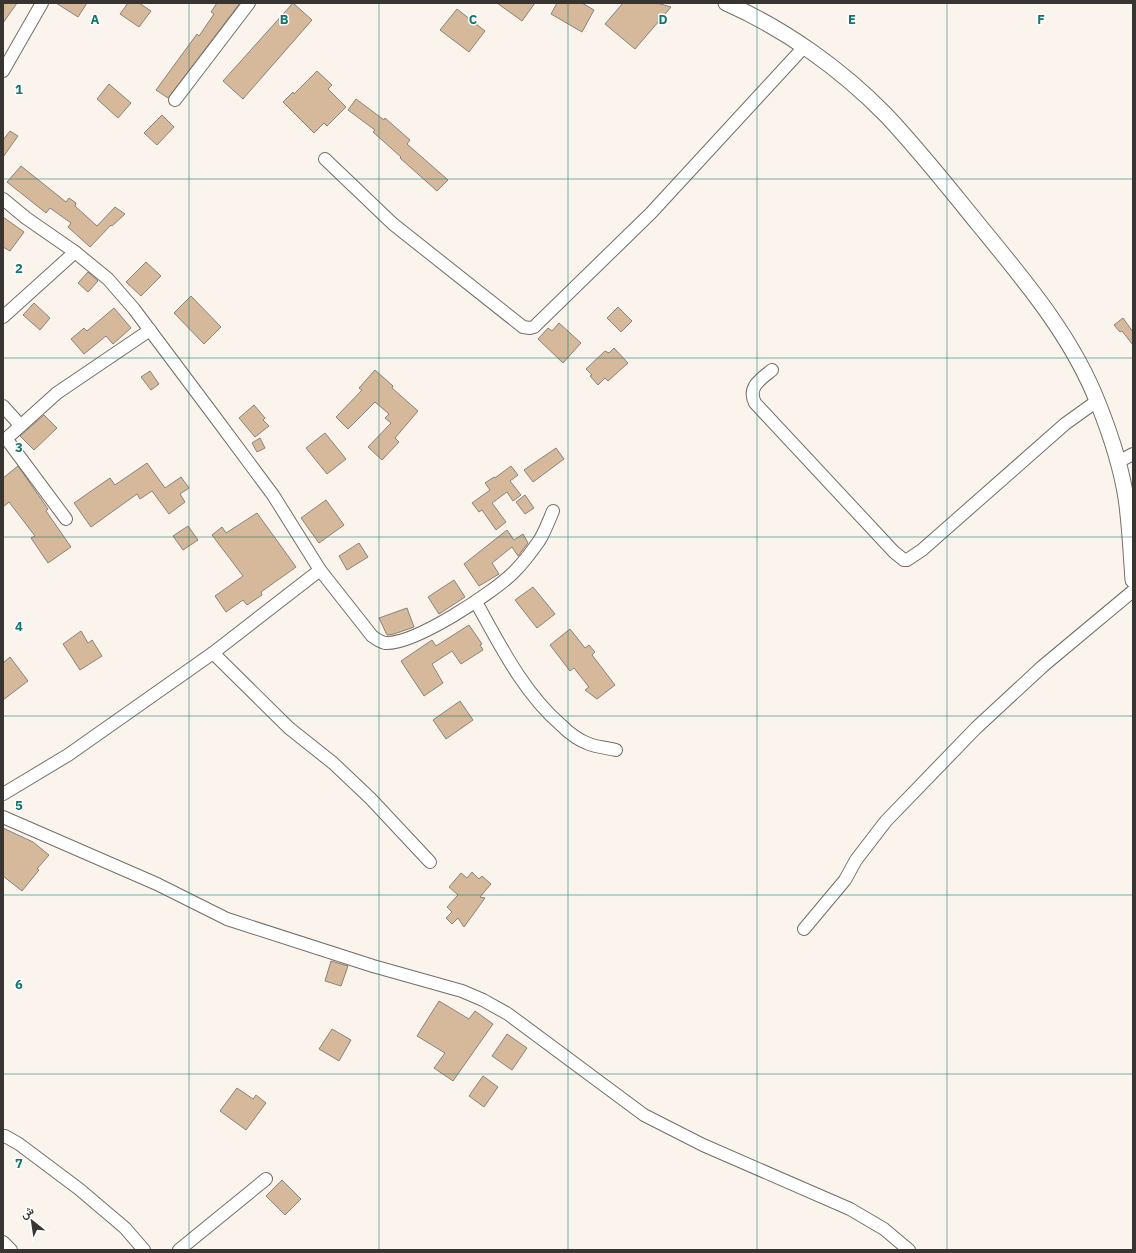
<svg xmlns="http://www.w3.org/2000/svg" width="1136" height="1253" font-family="'IBM Plex Sans',Vazirmatn,sans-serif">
	<rect width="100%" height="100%" fill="#fbf4ec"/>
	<g fill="#d6b99a" stroke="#8a837c">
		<path d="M3,3H17L3,23Z"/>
		<path d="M56,3H87L78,17Z"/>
		<path d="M128,3H139L151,11L139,27L120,14Z"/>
		<path d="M217,3H240L168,98L156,90L197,34L199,36L214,14L211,12Z"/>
		<path d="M293,3L312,20L243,99L223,81Z"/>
		<path d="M497,3H535L522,21Z"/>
		<path d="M557,3H582L594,10L582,32L551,14Z"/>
		<path d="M623,3H657L671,7L635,49L605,24Z"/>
		<path d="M457,9L485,31L469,52L440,30Z"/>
		<path d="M317,71L332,85L328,89L346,107L327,126L324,123L314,133L283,102L293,92L294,94Z"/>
		<path d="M109,84L131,103L118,118L97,99Z"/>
		<path d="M356,99L384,120L385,118L410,140L407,144L448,180L437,191L400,158L401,157L373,132L375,130L348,110Z"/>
		<path d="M162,115L174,127L157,145L144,133Z"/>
		<path d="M10,131L18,136L3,157V140Z"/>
		<path d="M21,166L66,202L69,198L76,203L75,206L97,226L115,207L125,214L112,226L111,225L90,247L68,227L71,223L50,208L46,213L7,182Z"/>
		<path d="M3,217L24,232L10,251L3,247Z"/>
		<path d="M146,262L161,276L141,296L126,282Z"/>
		<path d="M88,272L98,281L88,292L78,283Z"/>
		<path d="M191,296L221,327L204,344L174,313Z"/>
		<path d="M34,303L50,318L40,330L23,315Z"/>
		<path d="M618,307L632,321L621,332L607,318Z"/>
		<path d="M114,308L131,328L113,344L106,336L84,354L71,339L84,328L87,331Z"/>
		<path d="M1123,318L1133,332V345L1122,331L1120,332L1114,325Z"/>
		<path d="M559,323L581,343L563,363L538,339L548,328L552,331Z"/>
		<path d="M614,348L628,363L608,381L605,378L598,385L590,376L592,375L586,369L605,351L609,353Z"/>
		<path d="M375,370L393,386L392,388L418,411L395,438L399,442L382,460L368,447L391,423L385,418L389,414L375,402L348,429L336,417L362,390L359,388Z"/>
		<path d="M150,371L159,384L151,390L141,377Z"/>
		<path d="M254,405L265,418L263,420L269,426L255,437L239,418Z"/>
		<path d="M44,415L57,428L34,450L20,436Z"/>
		<path d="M325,433L346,459L327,474L306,448Z"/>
		<path d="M260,438L265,448L257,452L252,443Z"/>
		<path d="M556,448L564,459L533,482L524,470Z"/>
		<path d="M147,463L165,488L181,477L189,488L180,494L185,502L169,514L152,491L140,499L137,494L91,527L74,503L110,478L115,485Z"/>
		<path d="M18,466L48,509L46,511L71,547L48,563L31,538L35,536L9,502L3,507V478Z"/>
		<path d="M511,466L518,475L510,481L521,495L513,501L507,492L492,503L506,522L496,530L482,510L479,512L472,503L490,490L485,483L494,477L495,478Z"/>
		<path d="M525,495L534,508L525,514L516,502Z"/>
		<path d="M326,500L344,525L319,543L301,518Z"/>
		<path d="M257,513L296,567L261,592L262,595L247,605L243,600L226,612L215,596L243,576L212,535L222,527L226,533Z"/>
		<path d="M188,526L198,540L183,550L173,536Z"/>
		<path d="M507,530L514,540L523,534L528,543L518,556L512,547L492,563L499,574L479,586L464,564Z"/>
		<path d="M359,543L368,557L347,570L339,556Z"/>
		<path d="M454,580L465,597L439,614L428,597Z"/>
		<path d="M533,587L555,614L537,628L515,600Z"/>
		<path d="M407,608L414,627L394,634L387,635L379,618Z"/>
		<path d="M469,625L482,644L480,645L483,650L461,664L452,651L432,664L443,683L424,696L401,661L432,640L436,646Z"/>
		<path d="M570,629L585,648L589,645L595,652L592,655L615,685L597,699L585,690L589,687L574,668L570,671L550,645Z"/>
		<path d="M81,631L88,643L92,640L102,656L80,670L63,644Z"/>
		<path d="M10,657L28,681L3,700V663Z"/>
		<path d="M460,701L473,720L446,739L433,720Z"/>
		<path d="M3,828L33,842L49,855L37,869L39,870L22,891L3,876Z"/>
		<path d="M472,872L479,879L482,876L491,884L480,897L485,898L464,927L458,918L452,924L446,918L452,912L447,907L458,895L449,887L461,873L467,878Z"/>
		<path d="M331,961L348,966L341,986L325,981Z"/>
		<path d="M439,1001L469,1019L475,1011L493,1024L453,1081L434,1068L445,1053L417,1036Z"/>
		<path d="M332,1029L351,1040L339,1061L319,1049Z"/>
		<path d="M507,1034L527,1048L512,1070L492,1056Z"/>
		<path d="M483,1076L498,1087L484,1107L469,1096Z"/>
		<path d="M237,1088L253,1099L256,1095L266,1103L246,1130L220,1111Z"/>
		<path d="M282,1180L301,1199L285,1215L266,1196Z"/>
	</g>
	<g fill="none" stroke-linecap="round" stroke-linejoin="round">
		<g stroke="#746e67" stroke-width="14">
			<g id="minor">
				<path d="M3,71L42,3"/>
				<path d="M175,100L249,3"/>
				<path d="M325,159L393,224L523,327L530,328L534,327L651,213L804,47"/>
				<path d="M3,199L26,218L75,252L108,279L134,309L215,417L273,495L320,570L372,636C376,639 380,642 385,643C414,645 493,593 514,572C523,563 532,551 539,541C545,532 549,520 553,511"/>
				<path d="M3,317L75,252"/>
				<path d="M772,370C761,379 747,387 755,403L894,552L904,560H907L922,550L1065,424L1097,401"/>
				<path d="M3,406L20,425"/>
				<path d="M1118,462L1133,454"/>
				<path d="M66,519L8,441L7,438L57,393L150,330"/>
				<path d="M476,602C500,645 523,692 561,725C569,733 578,740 589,744C597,747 607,748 616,750"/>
				<path d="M213,653L289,728L333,763L371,799L430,862"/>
				<path d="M3,794L68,755L213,653L320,570"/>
				<path d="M3,817L157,884L227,919L373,966L462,991L483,1000L508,1014L644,1115L703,1145L850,1209L884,1229L909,1250"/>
				<path d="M804,929L845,880L856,860L886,821L976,728L1043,666L1133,591"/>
				<path d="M3,1137L5,1136L19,1144L79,1189L125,1228L144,1250"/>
				<path d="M3,1242L11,1250"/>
				<path d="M179,1250L266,1179"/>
			</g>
		</g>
		<g stroke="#746e67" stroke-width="17">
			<path id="major" d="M726,3C785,29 841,69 886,115C919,150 949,188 979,225C1024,280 1072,336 1098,403C1110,433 1121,466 1126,498C1130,525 1131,553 1133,580"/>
		</g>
		<use href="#minor" stroke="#fff" stroke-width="12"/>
		<use href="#major" stroke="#fff" stroke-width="15"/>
	</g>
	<path fill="none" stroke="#0f766e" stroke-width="1" stroke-opacity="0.55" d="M189,3V1250M379,3V1250M568,3V1250M757,3V1250M947,3V1250M3,179H1133M3,358H1133M3,537H1133M3,716H1133M3,895H1133M3,1074H1133"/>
	<g font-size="13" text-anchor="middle" font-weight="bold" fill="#0f766e" stroke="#fff" stroke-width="3" stroke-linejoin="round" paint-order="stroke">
		<text x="95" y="24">A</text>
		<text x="284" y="24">B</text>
		<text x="473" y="24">C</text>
		<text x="663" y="24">D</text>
		<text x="852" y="24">E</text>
		<text x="1041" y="24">F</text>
		<text x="19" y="94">1</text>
		<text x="19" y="273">2</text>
		<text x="19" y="452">3</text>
		<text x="19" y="631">4</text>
		<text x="19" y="810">5</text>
		<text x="19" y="989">6</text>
		<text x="19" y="1168">7</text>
	</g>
	<rect width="1136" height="1253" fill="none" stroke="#373432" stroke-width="8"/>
	<g transform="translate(32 1221) rotate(330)" stroke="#ffffff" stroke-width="3" paint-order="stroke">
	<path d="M0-3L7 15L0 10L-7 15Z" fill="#373432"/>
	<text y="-6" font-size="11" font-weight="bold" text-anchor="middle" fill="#373432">ش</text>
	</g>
</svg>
